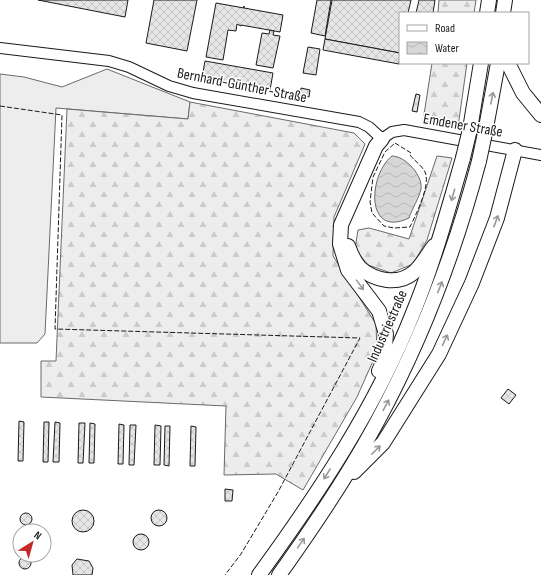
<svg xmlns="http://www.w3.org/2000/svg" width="541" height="575" font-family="'Sofia Sans Condensed',sans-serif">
	<defs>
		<pattern id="forest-firs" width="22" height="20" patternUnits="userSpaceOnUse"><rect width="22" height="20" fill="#ededed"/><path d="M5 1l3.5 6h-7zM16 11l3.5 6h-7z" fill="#cbcbcb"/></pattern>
		<pattern id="water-waves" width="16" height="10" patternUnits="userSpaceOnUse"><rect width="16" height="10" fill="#d7d7d7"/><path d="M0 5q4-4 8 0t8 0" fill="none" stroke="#b8b8b8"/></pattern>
		<pattern id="building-cross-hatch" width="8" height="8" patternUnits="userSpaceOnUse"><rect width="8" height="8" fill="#e6e6e6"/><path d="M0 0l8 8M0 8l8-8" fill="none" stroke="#c5c5c5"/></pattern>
	</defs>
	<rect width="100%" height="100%" fill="#fff"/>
	<path fill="#ededed" stroke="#6a6a6a" d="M107,69L190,102L188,119L56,108L45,334L37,343H0V74L24,77L62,87Z"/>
	<g fill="url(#forest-firs)" stroke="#6a6a6a">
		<path d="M439,0H476L474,13H438Z"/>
		<path d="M432,63H467L458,127L423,121Z"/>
		<path d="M190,102L354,133L365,144L334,217L333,256L376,324L377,352L357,397L303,490L276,474L224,475L226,406L41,397V361H56L67,109L188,119Z"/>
		<path d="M437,156L452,158L427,240L413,264L391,273L368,265L355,249L358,230L369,228L409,239Z"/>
	</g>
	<path fill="url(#water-waves)" stroke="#6a6a6a" d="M392,156C405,156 423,175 421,189C419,198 412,209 409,218C365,239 368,175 392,156Z"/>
	<g fill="url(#building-cross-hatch)" stroke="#1a1a1a">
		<path d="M38,0H128L125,17Z"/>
		<path d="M154,0H197L187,51L146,43Z"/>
		<path d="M317,0H331L325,36L311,33Z"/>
		<path d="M332,0H411L408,13H400V53L325,39Z"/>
		<path d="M419,0H435L433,13H416Z"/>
		<path d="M216,3L244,8V6V8L283,15L280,32L241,25V26L237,24L236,31L228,30L223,60L206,57Z"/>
		<path d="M270,30L274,31L273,35L280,36L273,68L256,65L262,33L269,34Z"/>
		<path d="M325,39L400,53L399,64L323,50Z"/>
		<path d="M308,47L320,49L316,75L303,73Z"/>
		<path d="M205,61L273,73L270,90L202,78Z"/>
		<path d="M301,88L310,90L309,97L300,95Z"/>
		<path d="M416,94L420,95L417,112L412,111Z"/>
		<path d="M508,389L516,395L509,404L501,398Z"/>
		<path d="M19,421L24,422L23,461H18Z"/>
		<path d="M44,422H49L48,462H43Z"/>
		<path d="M55,422L60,423L59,462H53Z"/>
		<path d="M79,423H85L83,463H78Z"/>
		<path d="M90,423L95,424L94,463H89Z"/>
		<path d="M119,424L124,425L123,464H118Z"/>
		<path d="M130,425H136L134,465H129Z"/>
		<path d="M155,425L161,426L160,465H154Z"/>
		<path d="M165,426H170L169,466L164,465Z"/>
		<path d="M191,426L196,427L195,466H190Z"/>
		<path d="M225,489L233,490L232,501H225Z"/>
		<circle cx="159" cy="518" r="8"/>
		<circle cx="83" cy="521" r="11"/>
		<circle cx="26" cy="519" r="6"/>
		<circle cx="141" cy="542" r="8"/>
		<circle cx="25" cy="563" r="6"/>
		<path d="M77,559L89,561L93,568L92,575H73L72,565Z"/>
	</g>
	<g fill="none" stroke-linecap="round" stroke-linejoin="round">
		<g stroke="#1a1a1a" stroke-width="12">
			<path id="minor" d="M0,48L109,61L129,67L169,86L193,93L359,122L369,127L382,139L392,132L404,130L541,155"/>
		</g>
		<g stroke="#1a1a1a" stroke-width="16">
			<g id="highway">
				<path d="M487,13L489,0"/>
				<path d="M503,13L505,0"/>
				<path d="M508,63L523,93L541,115"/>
				<path d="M470,129L481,63"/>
				<path d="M485,133L498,63"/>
				<path d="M348,246C351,254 354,262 360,268C374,280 397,286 413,273C421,267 428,254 434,246"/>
				<path d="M379,371L384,360L386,334L379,311L348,270L340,244L341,225L376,146L382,139"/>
				<path d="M354,472L383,443L439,354L472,283L497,218L515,150"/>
				<path d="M259,575C318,494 376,407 413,313C434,262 448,210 463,158"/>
				<path d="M279,575C314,526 348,476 377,422C422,339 455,252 479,161"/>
			</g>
		</g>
		<use href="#minor" stroke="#fff" stroke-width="10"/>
		<use href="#highway" stroke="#fff" stroke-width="14"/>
		<g stroke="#1a1a1a" stroke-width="16" stroke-linecap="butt">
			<g id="highway-bridge">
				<path d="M463,158L470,129"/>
				<path d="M479,161L485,133"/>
			</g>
		</g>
		<use href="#highway-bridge" stroke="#fff" stroke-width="14"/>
		<g stroke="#1a1a1a" stroke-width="1" stroke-dasharray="5 2" stroke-linecap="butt">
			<path d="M0,106L62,115L55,329L360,338L278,492L241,554L225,575"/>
			<path d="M395,143L411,153L410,155C414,160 422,166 425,172C431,185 416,214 410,227L394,228L384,226L372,213L370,202L373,177L385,152Z"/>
		</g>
	</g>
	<defs><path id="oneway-shaft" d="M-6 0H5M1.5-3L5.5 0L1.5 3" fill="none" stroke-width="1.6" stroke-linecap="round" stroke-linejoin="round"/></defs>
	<g stroke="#989898">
		<use href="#oneway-shaft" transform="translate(492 98) rotate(-79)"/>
		<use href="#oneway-shaft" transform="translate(453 195) rotate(106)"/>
		<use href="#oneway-shaft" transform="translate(496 221) rotate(-70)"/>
		<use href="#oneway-shaft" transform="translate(360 285) rotate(54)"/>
		<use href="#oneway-shaft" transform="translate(440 287) rotate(-68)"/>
		<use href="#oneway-shaft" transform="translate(445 340) rotate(-65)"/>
		<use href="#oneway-shaft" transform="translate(386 405) rotate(-62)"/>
		<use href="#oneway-shaft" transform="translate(376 450) rotate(-45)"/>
		<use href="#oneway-shaft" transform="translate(327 474) rotate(122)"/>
		<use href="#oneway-shaft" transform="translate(301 543) rotate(-55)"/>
	</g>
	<g text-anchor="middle" stroke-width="3" stroke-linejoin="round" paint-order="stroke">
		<g font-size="15" fill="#1a1a1a" stroke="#fff">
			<text transform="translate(242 85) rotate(11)" y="5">Bernhard-Günther-Straße</text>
			<text transform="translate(463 125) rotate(10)" y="5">Emdener Straße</text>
			<text transform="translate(387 326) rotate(-66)" y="5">Industriestraße</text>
		</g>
	</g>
	<rect x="399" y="12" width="130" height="52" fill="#ffffff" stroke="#a3a3a3"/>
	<rect x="407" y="25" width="20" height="6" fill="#ffffff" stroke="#a3a3a3"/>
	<text x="435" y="32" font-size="12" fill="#1a1a1a">Road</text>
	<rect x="407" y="42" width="20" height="12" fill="url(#water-waves)" stroke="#a3a3a3"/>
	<text x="435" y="52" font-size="12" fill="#1a1a1a">Water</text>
	<g transform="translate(32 543) rotate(37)"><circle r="19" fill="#ffffff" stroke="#a3a3a3"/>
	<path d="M0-3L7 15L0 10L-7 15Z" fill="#c62828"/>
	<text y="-6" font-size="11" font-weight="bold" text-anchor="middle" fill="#1a1a1a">N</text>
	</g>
</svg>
